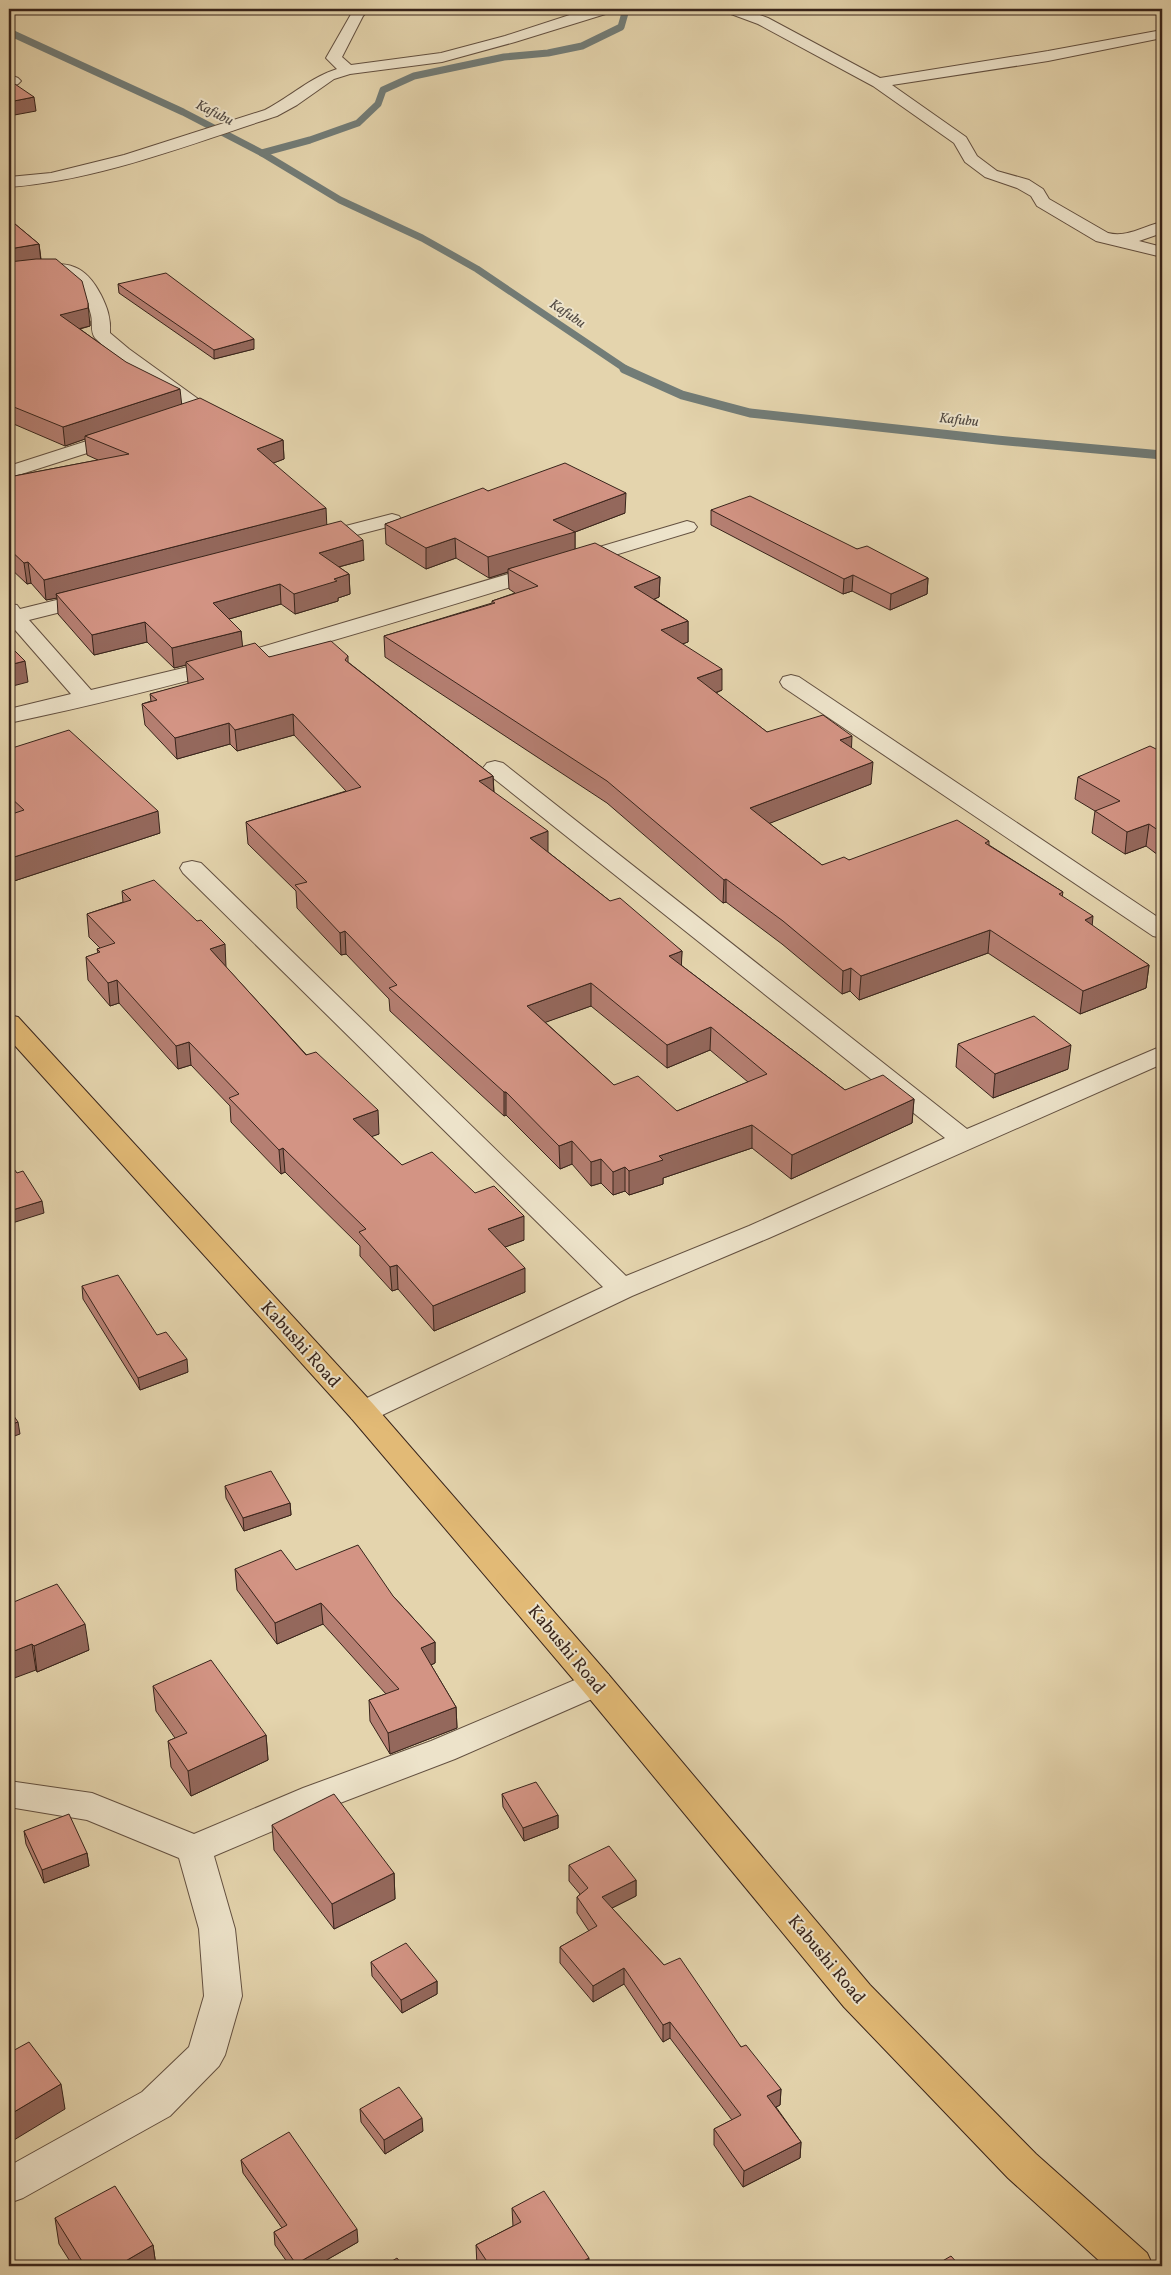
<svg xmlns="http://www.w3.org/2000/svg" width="1171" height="2275" font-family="Vollkorn,serif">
	<rect width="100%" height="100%" fill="#e4d4ad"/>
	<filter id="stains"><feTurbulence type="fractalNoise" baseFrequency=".004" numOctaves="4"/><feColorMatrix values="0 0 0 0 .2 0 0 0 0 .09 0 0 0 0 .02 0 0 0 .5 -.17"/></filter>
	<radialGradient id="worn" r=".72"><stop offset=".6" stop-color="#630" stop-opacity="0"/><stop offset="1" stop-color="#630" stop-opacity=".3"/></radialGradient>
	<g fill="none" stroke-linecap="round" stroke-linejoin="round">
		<g stroke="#727c77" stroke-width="7">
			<path d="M9,32L183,112L262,153L340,200L422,238L477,269L627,370"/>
			<path d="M262,153L310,140L358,123L378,104L383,90L414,76L504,57L548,53L582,46L621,27L625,13"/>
		</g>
		<path stroke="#727c77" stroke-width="9" d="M624,369L682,395L750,413L997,440L1162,455"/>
		<g stroke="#635040" stroke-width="2">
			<g id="minor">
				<path d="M354,9H369L363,16L342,57L351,65L441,53L505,36L588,9H614L612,12L515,42L442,62L350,74L334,79L297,105L277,116C190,144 100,180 9,187V177L51,173L124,155L265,110C290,97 311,77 337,69L326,58Z"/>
				<path d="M707,9H743L768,18L880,78L1048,51L1162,30V38L1048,61L892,85L966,137L977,156L997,171L1029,180L1043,189L1049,199L1108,233C1127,238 1144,226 1162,222V233L1139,241L1162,247V257L1096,241L1037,206L1031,196L1017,188L985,177L965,162L954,143L873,86L758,24L731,14L709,12Z"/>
				<path d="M13,76L18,78L21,81L18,84L9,87V77Z"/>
				<path d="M35,264C69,262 85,264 101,295C107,307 111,318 110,333L129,349L201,401L206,410C198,421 177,427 165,424L162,420L165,416L186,408L115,357L95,338C90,331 93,323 91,315C79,264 51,272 9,279V269Z"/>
				<path d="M121,430L128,432L131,436L128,440L9,478V466Z"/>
				<path d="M392,514L399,516L402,520L399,524L314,546L307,544L304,540L307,536Z"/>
				<path d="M687,521L694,523L697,527L694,531C467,599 240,675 9,723V709L71,694L9,623V604L17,605L20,609L93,591L101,592L104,597L101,602L29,620L91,690L221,659Z"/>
				<path d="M791,675L799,677L1162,920V938L1153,936L783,687L780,682L783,677Z"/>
				<path d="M495,761L503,763L967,1129L1162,1046V1064L769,1238L632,1296L374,1419L363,1422L352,1419L348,1412L352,1405L603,1287L183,873L180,868L183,863L192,861L201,863L626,1276L749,1226L945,1138L487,773L483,768L487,763Z"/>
				<path d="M596,1671L608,1674L613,1683L608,1692L455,1759L327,1808L214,1856L235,1929L242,1996L225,2055L219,2066L170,2116L23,2198L9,2203V2166L142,2092L189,2047L204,1996L199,1929L179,1858L87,1820L9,1807V1781L92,1793L194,1834L303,1788L431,1741Z"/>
			</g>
		</g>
		<g stroke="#38241b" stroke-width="2">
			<path id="major" d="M9,1015L18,1017L374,1405L608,1674L870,1985L1036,2154L1147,2253L1153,2266H1105L1008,2178L844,2007L584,1692L352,1419L9,1039Z"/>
		</g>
		<use href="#minor" fill="#ede3ca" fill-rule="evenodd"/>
		<use href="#major" fill="#e2ba76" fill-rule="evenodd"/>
	</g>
	<g fill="#b57f72" stroke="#38241b" fill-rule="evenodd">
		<path d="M9,219L39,244L41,259L90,321V326L80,329L182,404L283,440L284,459L273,463L327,525L364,560L339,567L349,574L350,594L338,598V601L295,614L281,604L229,619L241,631L242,647L269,657L348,656V662L493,776L494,792L548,852L610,901L682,951L681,965L845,1090L914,1099L912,1123L791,1179L752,1148L663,1178V1184L629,1195L625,1191L613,1195L601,1183L591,1186L572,1164L560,1169L506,1115L504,1116L390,1011L389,999L346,954L341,955L297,908L296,891L248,844L246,822L346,791L294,735L237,751L230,744L177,759L145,725L142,704L151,701L150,694L189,684L188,683L186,665L174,668L147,642L94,655L58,614L57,598L46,600L31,583L27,584L9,567V477L98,460L87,455L85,439L65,446L9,422ZM591,1006L667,1068L710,1050L748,1082L677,1111L614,1085L545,1022Z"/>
		<path d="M118,284L254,349L214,359L119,293Z"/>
		<path d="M488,491L625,513L575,532V549L660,577L659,597L654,599L688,621V642L682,644L722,690L716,693L767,732L851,748L871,784L769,823L822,865L849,860L989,841V845L1063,892L1062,897L1092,926L1149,965L1146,988L1080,1014L988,953L859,1000L850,991L842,994L782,944L726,902L723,903L607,803L385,657L384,636L492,603V601L515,593L509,589L508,572L489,578L456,558L426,569L386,544L385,524Z"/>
		<path d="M711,510L857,549L928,578L927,594L890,610L852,591L843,594L711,525Z"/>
		<path d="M9,749L160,833L14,881L9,875Z"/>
		<path d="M1162,752V858L1146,846L1125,854L1092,833L1095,811L1075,799L1078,777Z"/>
		<path d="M122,891L226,967L379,1134L371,1136L402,1165L524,1240L505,1247L525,1292L434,1331L398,1289L392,1291L360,1256V1246L285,1172L281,1174L231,1122L230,1106L191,1065L178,1069L119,1003L110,1006L88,980L86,957L98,953L97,949L100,948L89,937L87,914L123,902Z"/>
		<path d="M958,1044L1068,1069L993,1098L956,1067Z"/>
		<path d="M82,1286L157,1335L188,1372L140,1390L83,1299Z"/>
		<path d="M225,1486L290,1503L291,1515L244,1531L226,1498Z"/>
		<path d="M235,1569L296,1570L393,1596L435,1642V1663L431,1665L456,1707L457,1728L390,1754L370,1721L369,1700L386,1694L323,1624L277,1644L237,1590Z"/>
		<path d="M9,1604L89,1650L37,1672Z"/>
		<path d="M153,1686L266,1735L268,1760L191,1796L171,1767L168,1741L175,1738L156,1711Z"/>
		<path d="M502,1794L558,1815V1828L524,1841L503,1807Z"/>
		<path d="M272,1825L394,1873L395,1899L334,1929L274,1850Z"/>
		<path d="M24,1831L87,1853L89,1866L44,1883L26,1844Z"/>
		<path d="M569,1865L636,1880V1896L612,1908L664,1965L781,2089L780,2105L776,2107L801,2142L800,2158L743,2187L714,2145V2129L732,2120L670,2038L663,2042L624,1984L593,2002L560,1963V1947L589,1931L577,1913V1897L580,1894L569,1881Z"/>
		<path d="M371,1962L437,1981V1994L402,2013L372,1976Z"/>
		<path d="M360,2109L423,2131L385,2154L361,2122Z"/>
		<path d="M241,2160L358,2242L316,2266H290L275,2245L274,2232L282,2228L243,2173Z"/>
		<path d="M512,2208L589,2266H477L476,2245L513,2226Z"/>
		<path d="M55,2218L153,2245L156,2266H73L59,2244Z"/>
	</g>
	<g fill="#94685c" stroke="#38241b">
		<path d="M34,97L36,111L9,116V102Z"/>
		<path d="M39,244L41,262L9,267V249Z"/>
		<path d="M88,303L90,326L62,333L60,315Z"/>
		<path d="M254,339V349L214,359V350Z"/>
		<path d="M180,389L182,407L85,436V439L65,446L63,427Z"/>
		<path d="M283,440L284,459L258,469L257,449Z"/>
		<path d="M626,493L625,513L575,532V552L508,569V572L489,578L488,557L553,520Z"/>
		<path d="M326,508L327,529L56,594L57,598L46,600L44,580Z"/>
		<path d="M455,538L456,558L426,569V548Z"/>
		<path d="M363,540L364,560L320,572L319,553Z"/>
		<path d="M28,562L31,583L27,584L24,563Z"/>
		<path d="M349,574L350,594L338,598V601L295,614L294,594L334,579Z"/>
		<path d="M853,575L852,591L843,594L844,579Z"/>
		<path d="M660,577L659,597L634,608V587Z"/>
		<path d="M928,578L927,594L890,610L891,594Z"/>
		<path d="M280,584L281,604L215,623L213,603Z"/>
		<path d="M688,621V642L660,652L661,630Z"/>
		<path d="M145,622L147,642L94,655L92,635Z"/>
		<path d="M241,631L243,651L186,662V665L174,668L172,648Z"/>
		<path d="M25,661L28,682L9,687V665Z"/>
		<path d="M722,669V690L697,700V678Z"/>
		<path d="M293,714L294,735L237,751L235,730Z"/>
		<path d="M229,723L230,744L177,759L175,738Z"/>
		<path d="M852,736L851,758L840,740Z"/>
		<path d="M873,762L871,784L750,831V808Z"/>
		<path d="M493,776L494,797L479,781Z"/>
		<path d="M158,811L160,833L14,881L11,858Z"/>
		<path d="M1149,824L1146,846L1125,854L1127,832Z"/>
		<path d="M548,831V853L530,838Z"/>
		<path d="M726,879V902L723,903L724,880Z"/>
		<path d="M1093,916L1091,939L1085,920Z"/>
		<path d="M990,930L988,953L859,1000L861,976Z"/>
		<path d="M345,931L346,954L341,955L340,933Z"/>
		<path d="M225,944L226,967L210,949Z"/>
		<path d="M682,951L681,974L669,956Z"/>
		<path d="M1149,965L1146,988L1080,1014L1083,991Z"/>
		<path d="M851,968L850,991L842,994L843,971Z"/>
		<path d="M117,980L119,1003L110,1006L108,983Z"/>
		<path d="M591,983V1006L527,1029V1006Z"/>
		<path d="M711,1027L710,1050L667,1068V1045Z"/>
		<path d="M189,1042L191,1065L178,1069L176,1046Z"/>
		<path d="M1071,1045L1068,1069L993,1098L995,1074Z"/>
		<path d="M504,1092H506V1115L504,1116Z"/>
		<path d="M914,1099L912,1123L791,1179L792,1155Z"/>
		<path d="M378,1110L379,1134L354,1143L353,1119Z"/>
		<path d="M752,1125V1148L663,1178V1184L629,1195V1171L659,1156Z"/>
		<path d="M572,1141V1164L560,1169L559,1146Z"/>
		<path d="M283,1148L285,1172L281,1174L279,1150Z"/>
		<path d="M601,1159V1183L591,1186V1162Z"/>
		<path d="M625,1167V1191L613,1195V1172Z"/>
		<path d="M42,1201L44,1213L9,1224V1211Z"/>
		<path d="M524,1216V1240L489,1253L488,1229Z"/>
		<path d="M397,1265L398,1289L392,1291L390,1267Z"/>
		<path d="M525,1268V1292L434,1331L433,1306Z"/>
		<path d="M187,1359L188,1372L140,1390L138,1378Z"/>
		<path d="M18,1422L20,1434L9,1438V1425Z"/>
		<path d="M290,1503L291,1515L244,1531L243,1518Z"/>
		<path d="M321,1603L323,1624L277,1644L275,1623Z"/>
		<path d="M85,1624L89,1650L37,1672L34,1646Z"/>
		<path d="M435,1642V1663L422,1669L421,1648Z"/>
		<path d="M32,1644L36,1670L9,1680V1653Z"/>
		<path d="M456,1707L457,1728L390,1754L388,1733Z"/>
		<path d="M266,1735L268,1760L191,1796L188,1771Z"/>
		<path d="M558,1815V1828L524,1841L523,1828Z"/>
		<path d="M87,1853L89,1866L44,1883L42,1870Z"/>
		<path d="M394,1873L395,1899L334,1929L332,1904Z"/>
		<path d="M636,1880V1896L602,1913V1897Z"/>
		<path d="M624,1968V1984L593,2002V1986Z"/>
		<path d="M437,1981V1994L402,2013L401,2000Z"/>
		<path d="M670,2022V2038L663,2042V2025Z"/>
		<path d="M61,2084L65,2109L9,2143V2115Z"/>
		<path d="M781,2089L780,2105L766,2112L767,2096Z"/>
		<path d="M422,2118L423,2131L385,2154L384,2140Z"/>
		<path d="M801,2142L800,2158L743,2187L744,2171Z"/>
		<path d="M357,2229L358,2242L316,2266H296V2264Z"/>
		<path d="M153,2245L156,2266H117Z"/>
		<path d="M589,2258V2266H574Z"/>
	</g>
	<g fill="#d39484" stroke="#38241b" fill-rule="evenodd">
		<path d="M9,80L34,97L9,102Z"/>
		<path d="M9,219L39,244L9,249Z"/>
		<path d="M36,259H56L82,281L88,303V308L60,315L126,362L180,389L63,427L9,405V262Z"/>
		<path d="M166,273L254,339L214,350L118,284Z"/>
		<path d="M200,398L283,440L257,449L326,508L44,580L28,562L24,563L9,549V477L129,454L85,436Z"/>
		<path d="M565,463L626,493L553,520L575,532L488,557L455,538L426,548L385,524L483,488L488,491Z"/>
		<path d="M750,496L857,549L867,546L928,578L891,594L853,575L844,579L711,510Z"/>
		<path d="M341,521L363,540L319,553L349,574L334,579L337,581L294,594L280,584L213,603L241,631L172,648L145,622L92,635L56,594Z"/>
		<path d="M595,543L660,577L634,587L688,621L661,630L722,669L697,678L767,732L823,715L852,736L840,740L873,762L750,808L822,865L844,857L849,860L957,820L989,841L985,843L1063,892L1059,894L1093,916L1085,920L1149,965L1083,991L990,930L861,976L851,968L843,971L783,921L726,879L724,880L607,781L384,636L495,603L492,601L538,586L508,569Z"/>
		<path d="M331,641L348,656L345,660L493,776L479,781L548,831L530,838L610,901L620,898L682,951L669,956L845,1090L883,1075L914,1099L792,1155L752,1125L659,1156L663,1160L629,1171L625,1167L613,1172L601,1159L591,1162L572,1141L559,1146L506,1092H504L389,988L397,985L345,931L340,933L295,885L307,882L246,822L361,787L293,714L235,730L229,723L175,738L142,704L157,700L150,694L204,679L186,662L255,643L269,657ZM591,983L667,1045L711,1027L767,1074L677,1111L638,1076L614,1085L527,1006Z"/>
		<path d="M9,645L25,661L9,665Z"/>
		<path d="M69,730L158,811L11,858L9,855V815L24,810L9,796V749Z"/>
		<path d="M1150,746L1162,752V833L1149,824L1127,832L1095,811L1120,801L1078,777Z"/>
		<path d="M154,880L197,921L201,920L225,944L210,949L306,1055L316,1052L378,1110L353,1119L402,1165L432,1152L475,1193L494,1186L524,1216L488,1229L525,1268L433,1306L397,1265L390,1267L359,1232L366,1229L283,1148L279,1150L229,1098L239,1094L189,1042L176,1046L117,980L108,983L86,957L100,952L97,949L115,943L87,914L131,900L122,891Z"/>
		<path d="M1034,1016L1071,1045L995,1074L958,1044Z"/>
		<path d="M9,1162L17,1173L23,1171L42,1201L9,1211Z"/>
		<path d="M118,1275L157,1335L166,1332L187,1359L138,1378L82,1286Z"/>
		<path d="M9,1409L18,1422L9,1425Z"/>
		<path d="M271,1471L290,1503L243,1518L225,1486Z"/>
		<path d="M358,1545L393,1596L435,1642L421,1648L456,1707L388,1733L369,1700L399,1689L321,1603L275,1623L235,1569L281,1550L296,1570Z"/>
		<path d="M57,1584L85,1624L34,1646L32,1644L9,1653V1604Z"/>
		<path d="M211,1660L266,1735L188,1771L168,1741L187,1733L153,1686Z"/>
		<path d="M536,1782L558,1815L523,1828L502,1794Z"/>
		<path d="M334,1794L394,1873L332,1904L272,1825Z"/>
		<path d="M69,1814L87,1853L42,1870L24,1831Z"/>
		<path d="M609,1846L636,1880L602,1897L664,1965L680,1958L741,2047L746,2045L781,2089L767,2096L801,2142L744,2171L714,2129L741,2115L670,2022L663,2025L624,1968L593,1986L560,1947L597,1926L577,1897L588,1888L569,1865Z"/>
		<path d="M406,1943L437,1981L401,2000L371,1962Z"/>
		<path d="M29,2042L61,2084L9,2115V2053Z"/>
		<path d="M399,2087L422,2118L384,2140L360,2109Z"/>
		<path d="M289,2132L357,2229L296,2264L274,2232L287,2225L241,2160Z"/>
		<path d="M115,2186L153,2245L117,2266H85L55,2218Z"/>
		<path d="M544,2191L589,2258L574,2266H490L476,2245L521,2222L512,2208Z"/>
		<path d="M951,2256L960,2266H934Z"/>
		<path d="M397,2258L403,2266H384Z"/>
	</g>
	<g text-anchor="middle" stroke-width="4" stroke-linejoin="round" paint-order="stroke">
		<g font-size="14" font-style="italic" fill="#504841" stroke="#ede3ca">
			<text transform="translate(215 112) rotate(27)" y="5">Kafubu</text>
			<text transform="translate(568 313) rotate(34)" y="5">Kafubu</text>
			<text transform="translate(959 419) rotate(6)" y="5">Kafubu</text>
		</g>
		<g font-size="18" fill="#38241b" stroke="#ede3ca">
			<text transform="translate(301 1344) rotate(48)" y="6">Kabushi Road</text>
			<text transform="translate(567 1649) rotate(50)" y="6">Kabushi Road</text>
			<text transform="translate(827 1959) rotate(50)" y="6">Kabushi Road</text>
		</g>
	</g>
	<rect width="1171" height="2275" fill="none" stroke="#e4d4ad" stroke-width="30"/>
	<rect x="10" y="10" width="1151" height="2255" fill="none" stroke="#38241b" stroke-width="2.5"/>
	<rect x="15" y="15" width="1141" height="2245" fill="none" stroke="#38241b"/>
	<rect width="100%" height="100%" filter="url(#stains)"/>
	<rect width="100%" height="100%" fill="url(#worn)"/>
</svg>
